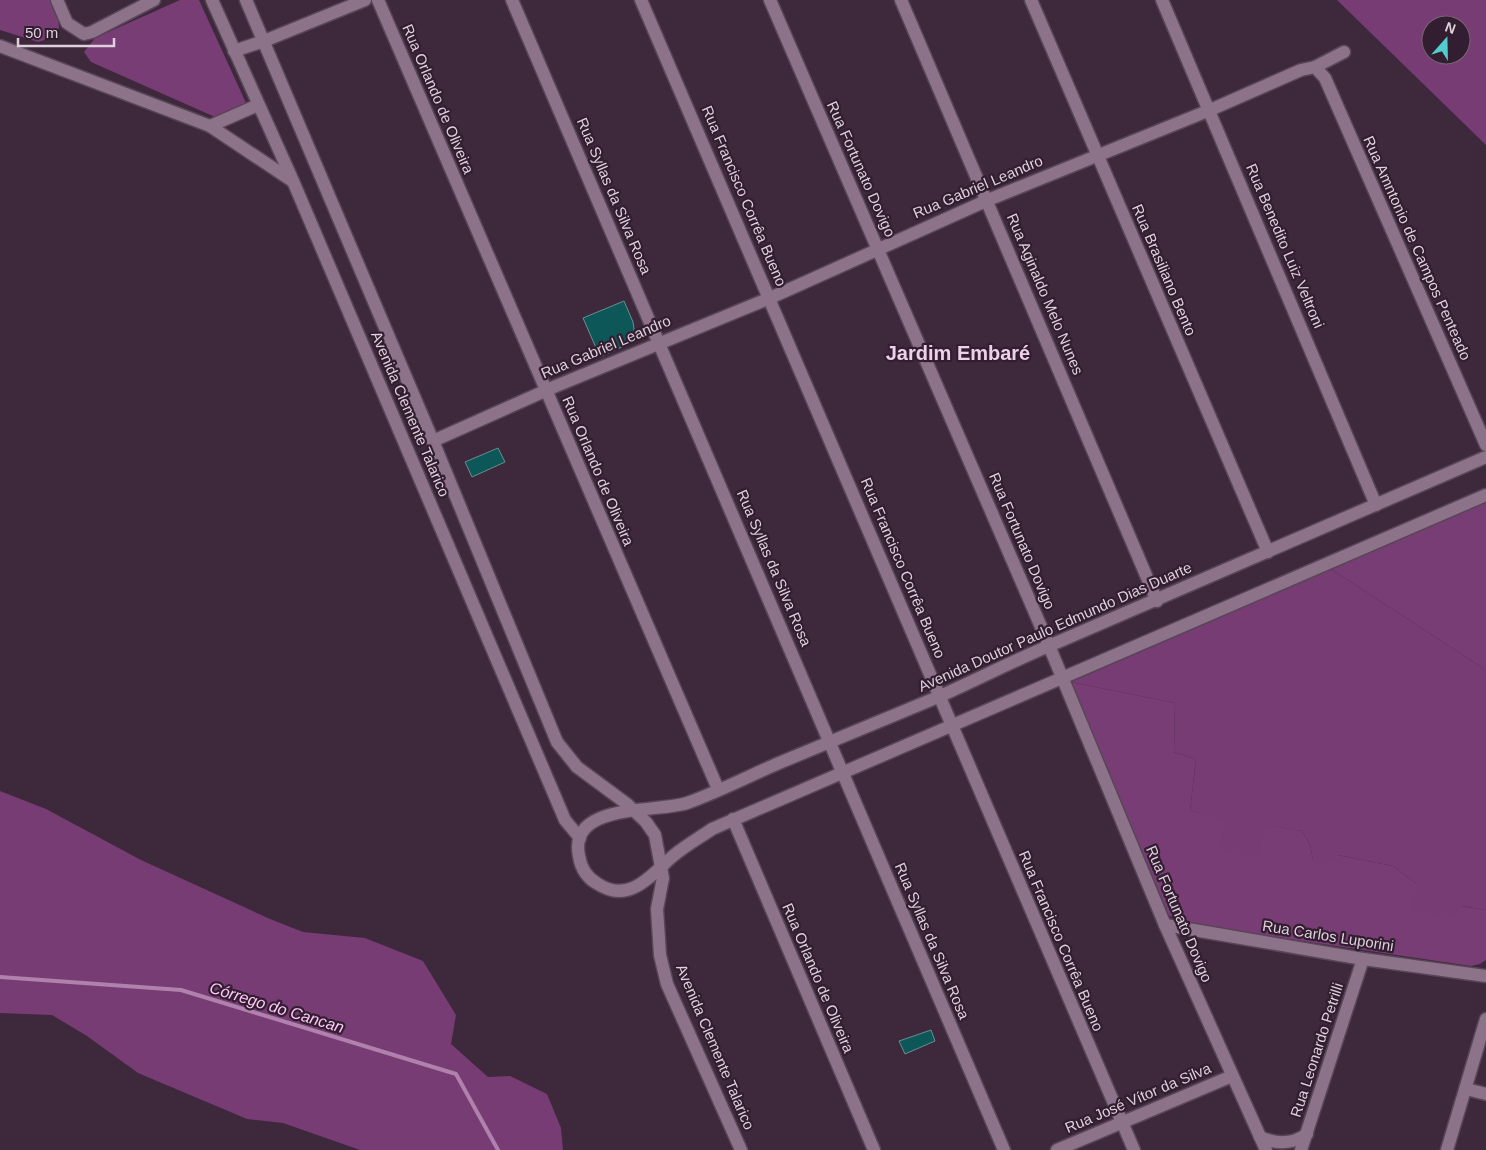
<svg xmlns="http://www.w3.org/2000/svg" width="1486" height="1150" font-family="Arial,sans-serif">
	<rect width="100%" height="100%" fill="#3e283c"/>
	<g fill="#783d74">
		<path d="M0,0H51L58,15L59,28L48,39L38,42L0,30Z"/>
		<path d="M180,0H199L246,103L215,117L91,62L84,52L95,38Z"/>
		<path d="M1486,500V670L1331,569Z"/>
		<path d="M1071,682L1175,703L1174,752L1196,759L1190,811L1302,831L1310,845L1313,860L1337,855L1393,866L1417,884L1461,906L1486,910V960L1480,964L1471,966L1187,924L1170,916L1162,907Z"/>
	</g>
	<g fill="#773c73" fill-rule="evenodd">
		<path d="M1337,0H1486V145ZM1431,25H1461V55H1431Z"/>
		<path d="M1331,569L1486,670V910L1462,906L1446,918L1414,909L1417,884L1393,866L1337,855L1325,864L1313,860L1310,845L1302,831L1266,825L1258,858L1220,850L1226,819L1190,811L1196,759L1174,752L1175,703L1071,682Z"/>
		<path d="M0,791L46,809L141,860L270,919L303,932L365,938L423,961L456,1015L451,1044L488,1077L510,1076L547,1094L561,1128L563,1150H360L283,1123L247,1119L138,1073L87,1036L52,1015L0,1013Z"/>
	</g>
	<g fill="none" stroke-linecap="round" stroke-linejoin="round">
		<path stroke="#b081ac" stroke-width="4" d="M0,977L181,990L456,1074L498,1150"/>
	</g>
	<g fill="#0d5758" stroke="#669090">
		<path d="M624,301L633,322L635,336L626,345L600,357L583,318Z"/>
		<path d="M498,448L505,462L472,477L465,462Z"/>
		<path d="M931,1030L935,1041L905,1054L899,1041Z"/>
	</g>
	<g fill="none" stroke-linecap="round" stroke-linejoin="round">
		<g stroke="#584657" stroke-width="15">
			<g id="minor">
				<path d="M57,0L67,23L84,34L92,32L154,0"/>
				<path d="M212,0L293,181L565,820L580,838"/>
				<path d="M246,0L433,441L557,742L577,767L627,804L646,822L655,835L663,878L657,909L660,955L667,984L741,1150"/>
				<path d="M378,0L718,789"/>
				<path d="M512,0L1004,1150"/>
				<path d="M641,0L1134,1150"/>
				<path d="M770,0L1045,636L1165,925L1266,1150"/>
				<path d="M901,0L1157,601"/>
				<path d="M1031,0L1268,552"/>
				<path d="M1162,0L1376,505"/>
				<path d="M0,46L210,126L291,180"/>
				<path d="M234,51L264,41L365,0"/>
				<path d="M1315,67L1325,78L1486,445"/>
				<path d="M210,126L258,105"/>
				<path d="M433,441L556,386L770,298L988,200L1210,110L1301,70L1315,67L1344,52"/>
				<path d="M1486,457C1341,520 1196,583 1051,645C1013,661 976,680 938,697C885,719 832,741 779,763C749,776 718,792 687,803C657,813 568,802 579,856C581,869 587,878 598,884C630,905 653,873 673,856C685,846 699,838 712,829L1486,495"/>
				<path d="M733,819L874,1150"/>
				<path d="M1165,925L1363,959L1486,976"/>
				<path d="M1466,1089L1486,1094"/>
				<path d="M1260,1137C1276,1144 1292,1145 1307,1134"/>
				<path d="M1057,1150L1232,1076"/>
				<path d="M1301,1150L1363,959"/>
				<path d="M1447,1150L1486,1019"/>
			</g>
		</g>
		<use href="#minor" stroke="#8d738a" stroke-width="12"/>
	</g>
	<g text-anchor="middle" stroke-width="4.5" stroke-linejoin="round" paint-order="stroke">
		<g font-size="15" fill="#ded0dc" stroke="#331e31">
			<text transform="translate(438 99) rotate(67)" y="5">Rua Orlando de Oliveira</text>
			<text transform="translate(861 169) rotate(66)" y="5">Rua Fortunato Dovigo</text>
			<text transform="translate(978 187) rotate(-23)" y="5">Rua Gabriel Leandro</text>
			<text transform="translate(614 196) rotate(67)" y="5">Rua Syllas da Silva Rosa</text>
			<text transform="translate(744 196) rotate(67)" y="5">Rua Francisco Corrêa Bueno</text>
			<text transform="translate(1285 246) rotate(67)" y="5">Rua Benedito Luiz Veltroni</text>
			<text transform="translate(1417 248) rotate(66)" y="5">Rua Amntonio de Campos Penteado</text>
			<text transform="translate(1164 270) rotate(67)" y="5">Rua Brasiliano Bento</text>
			<text transform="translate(1045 294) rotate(67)" y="5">Rua Aginaldo Melo Nunes</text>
			<text transform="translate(606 347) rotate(-23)" y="5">Rua Gabriel Leandro</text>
			<text transform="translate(410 414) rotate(67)" y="5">Avenida Clemente Talarico</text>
			<text transform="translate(598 471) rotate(67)" y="5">Rua Orlando de Oliveira</text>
			<text transform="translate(1022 541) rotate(67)" y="5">Rua Fortunato Dovigo</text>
			<text transform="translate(774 568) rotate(67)" y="5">Rua Syllas da Silva Rosa</text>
			<text transform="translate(903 568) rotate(67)" y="5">Rua Francisco Corrêa Bueno</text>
			<text transform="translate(1055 627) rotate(-24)" y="5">Avenida Doutor Paulo Edmundo Dias Duarte</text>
			<text transform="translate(1179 914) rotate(67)" y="5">Rua Fortunato Dovigo</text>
			<text transform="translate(1328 936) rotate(9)" y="5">Rua Carlos Luporini</text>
			<text transform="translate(932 941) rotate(67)" y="5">Rua Syllas da Silva Rosa</text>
			<text transform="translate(1061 941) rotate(67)" y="5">Rua Francisco Corrêa Bueno</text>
			<text transform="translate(818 978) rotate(67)" y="5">Rua Orlando de Oliveira</text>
			<text transform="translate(715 1047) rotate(67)" y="5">Avenida Clemente Talarico</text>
			<text transform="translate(1317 1050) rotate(-72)" y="5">Rua Leonardo Petrilli</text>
			<text transform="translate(1138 1098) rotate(-23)" y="5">Rua José Vítor da Silva</text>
		</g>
		<g font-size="16" font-style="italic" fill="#fdc8f7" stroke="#331e31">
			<text transform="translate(277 1007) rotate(17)" y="6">Córrego do Cancan</text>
		</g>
		<g font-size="20" font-weight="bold" fill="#edd0e9" stroke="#331e31">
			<text x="958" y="360">Jardim Embaré</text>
		</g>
	</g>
	<g transform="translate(1446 40) rotate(20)"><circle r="24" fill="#331e31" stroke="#776575"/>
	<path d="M0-4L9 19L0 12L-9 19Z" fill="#52cdce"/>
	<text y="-8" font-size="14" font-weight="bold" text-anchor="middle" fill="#ded0dc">N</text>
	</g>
	<path d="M18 38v8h96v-8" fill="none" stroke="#ded0dc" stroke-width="2.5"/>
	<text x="25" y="38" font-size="15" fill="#ded0dc" stroke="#331e31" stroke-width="4" paint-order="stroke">50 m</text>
</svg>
